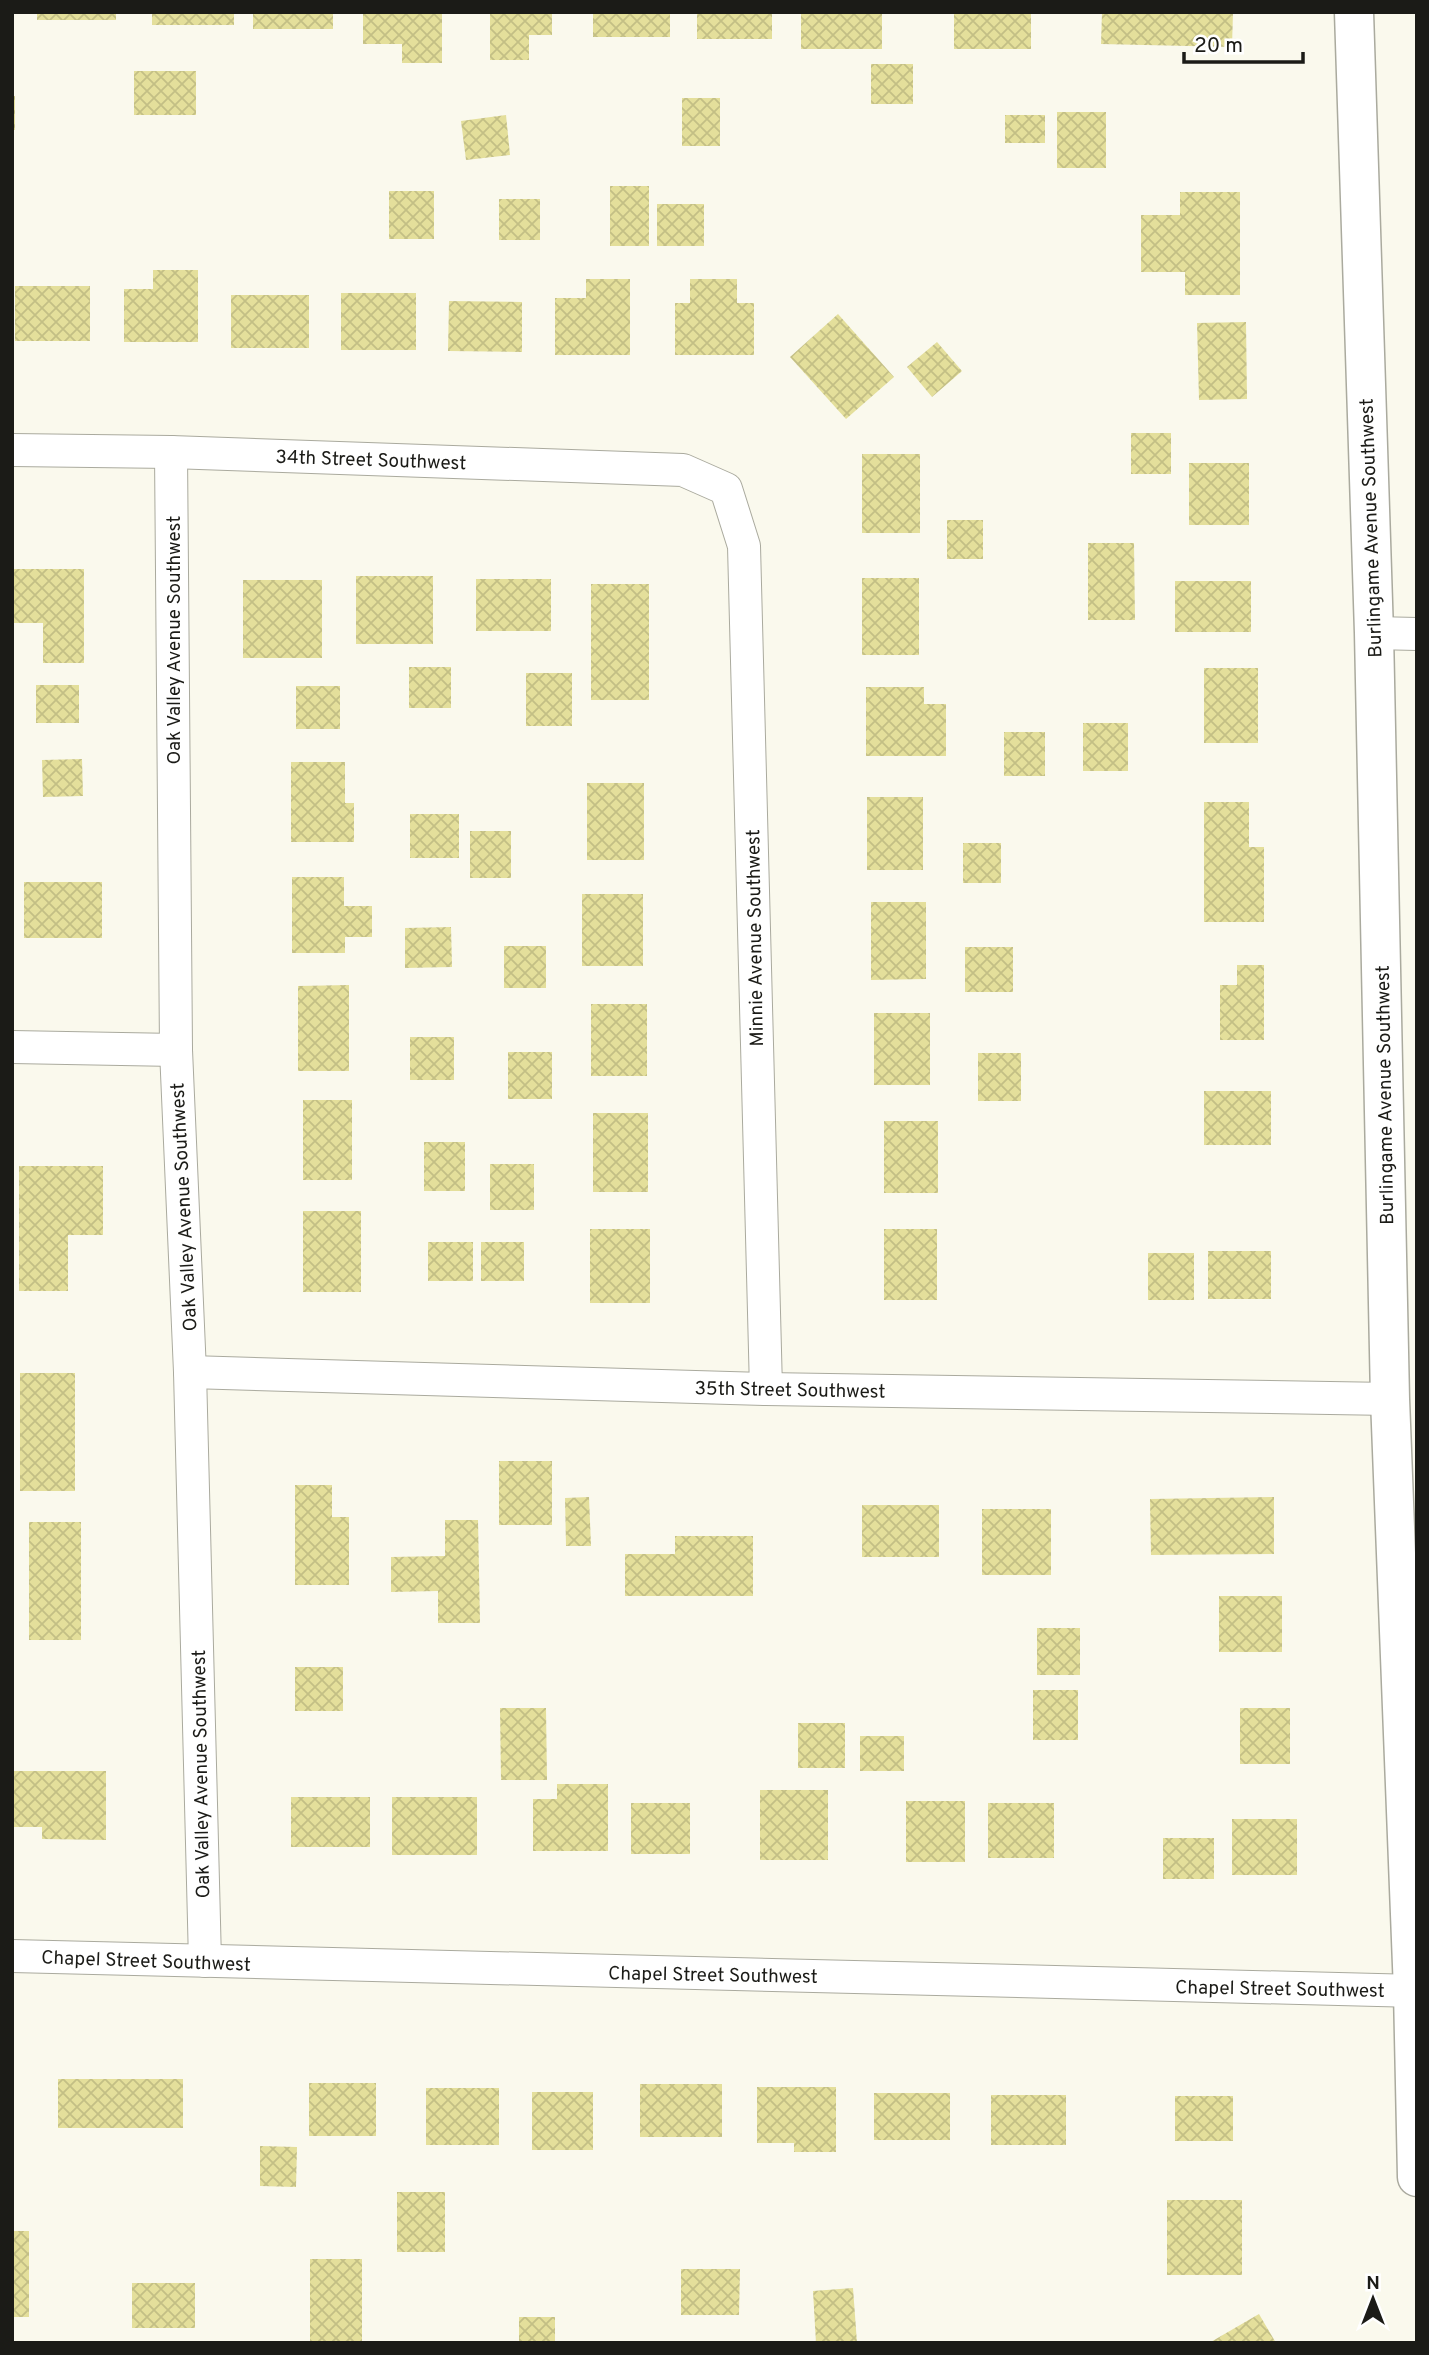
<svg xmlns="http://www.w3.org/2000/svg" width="1429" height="2355" font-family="Overpass,sans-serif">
	<defs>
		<pattern id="building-cross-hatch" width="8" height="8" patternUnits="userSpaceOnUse" patternTransform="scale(1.75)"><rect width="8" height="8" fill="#e4df9b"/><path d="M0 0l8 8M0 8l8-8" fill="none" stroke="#c3bf85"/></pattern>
	</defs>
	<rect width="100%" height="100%" fill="#faf9ed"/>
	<g fill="url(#building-cross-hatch)">
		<rect x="37" y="12" width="79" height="8"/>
		<rect x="152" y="12" width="82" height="13"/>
		<rect x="253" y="12" width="80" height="17"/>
		<path d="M363,12H442V63H402V44H363Z"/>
		<path d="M490,12H552V35H529V60H490Z"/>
		<rect x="593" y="12" width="77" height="25"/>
		<rect x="697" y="12" width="75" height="27"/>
		<rect x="801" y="12" width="81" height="37"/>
		<rect x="954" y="12" width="77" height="37"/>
		<path d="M1102,12H1233L1232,47L1101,44Z"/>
		<rect x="871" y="64" width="42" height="40"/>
		<rect x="134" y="71" width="62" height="44"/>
		<rect x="12" y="96" width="3" height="34"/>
		<rect x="682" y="98" width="38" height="48"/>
		<rect x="1057" y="112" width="49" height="56"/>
		<path d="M506,115L510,155L466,160L461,121Z"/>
		<rect x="1005" y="115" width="40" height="28"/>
		<rect x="610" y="186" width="39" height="60"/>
		<rect x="389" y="191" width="45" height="48"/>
		<path d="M1180,192H1240V295H1185V272H1141V215H1180Z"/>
		<rect x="499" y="199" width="41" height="41"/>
		<rect x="657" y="204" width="47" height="42"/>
		<path d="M153,270H198V342H124V289H153Z"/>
		<path d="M586,279H630V355H555V298H586Z"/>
		<path d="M690,279H737V303H754V355H675V303H690Z"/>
		<rect x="15" y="286" width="75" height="55"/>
		<rect x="341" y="293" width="75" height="57"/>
		<rect x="231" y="295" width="78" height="53"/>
		<path d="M449,301L522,302V352L448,351Z"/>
		<path d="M838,314L894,377L846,419L790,357Z"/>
		<path d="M1246,322L1247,399L1199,400L1197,323Z"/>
		<path d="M937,342L962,371L932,397L907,367Z"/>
		<rect x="1131" y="433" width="40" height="41"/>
		<rect x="862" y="454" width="58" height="79"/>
		<rect x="1189" y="463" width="60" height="62"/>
		<rect x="947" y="520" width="36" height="39"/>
		<path d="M1088,543H1134L1135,620H1088Z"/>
		<path d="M12,569H84V663H43V623H12Z"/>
		<rect x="356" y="576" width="77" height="68"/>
		<rect x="862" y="578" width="57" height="77"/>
		<rect x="476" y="579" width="75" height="52"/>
		<rect x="243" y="580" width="79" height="78"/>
		<rect x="1175" y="581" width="76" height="51"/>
		<rect x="591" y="584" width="58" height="116"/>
		<rect x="409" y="667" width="42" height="41"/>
		<rect x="1204" y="668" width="54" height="75"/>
		<rect x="526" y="673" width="46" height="53"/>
		<rect x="36" y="685" width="43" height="38"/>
		<rect x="296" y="686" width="44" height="43"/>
		<path d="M866,687H924V704H946V756H866Z"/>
		<rect x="1083" y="723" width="45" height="48"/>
		<rect x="1004" y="732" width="41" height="44"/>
		<path d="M82,759L83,796L43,797L42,760Z"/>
		<path d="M291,762H345V803H354V842H291Z"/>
		<rect x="587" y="783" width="57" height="77"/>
		<rect x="867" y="797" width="56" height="73"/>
		<path d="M1204,802H1249V847H1264V922H1204Z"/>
		<rect x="410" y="814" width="49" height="44"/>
		<rect x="470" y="831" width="41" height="47"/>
		<rect x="963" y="843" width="38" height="40"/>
		<path d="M292,877H344V906H372V937H345V953H292Z"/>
		<rect x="24" y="882" width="78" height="56"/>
		<rect x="582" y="894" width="61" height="72"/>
		<path d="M871,902H926V979L871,980Z"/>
		<path d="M451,927L452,967L405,968V928Z"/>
		<rect x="504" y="946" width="42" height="42"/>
		<rect x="965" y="947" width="48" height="45"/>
		<path d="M1237,965H1264V1040H1220V985H1237Z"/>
		<path d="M349,985V1071H298V986Z"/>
		<rect x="591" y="1004" width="56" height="72"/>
		<rect x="874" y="1013" width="56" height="72"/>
		<rect x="410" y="1037" width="44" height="43"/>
		<rect x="508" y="1052" width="44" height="47"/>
		<rect x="978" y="1053" width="43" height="48"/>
		<rect x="1204" y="1091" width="67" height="54"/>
		<rect x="303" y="1100" width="49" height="80"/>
		<rect x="593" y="1113" width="55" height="79"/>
		<rect x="884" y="1121" width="54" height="72"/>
		<rect x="424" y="1142" width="41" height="49"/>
		<rect x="490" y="1164" width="44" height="46"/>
		<path d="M19,1166H103V1235H68V1291H19Z"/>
		<rect x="303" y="1211" width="58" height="81"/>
		<rect x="590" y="1229" width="60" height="74"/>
		<rect x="884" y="1229" width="53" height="71"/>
		<rect x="428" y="1242" width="45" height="39"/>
		<rect x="481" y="1242" width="43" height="39"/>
		<rect x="1208" y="1251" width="63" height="48"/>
		<rect x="1148" y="1253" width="46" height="47"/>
		<rect x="20" y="1373" width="55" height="118"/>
		<rect x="499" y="1461" width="53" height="64"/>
		<path d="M295,1485H332V1517H349V1585H295Z"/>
		<path d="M589,1497L591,1546H566L565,1498Z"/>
		<path d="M1274,1497V1554L1151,1555L1150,1499Z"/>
		<rect x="862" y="1505" width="77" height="52"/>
		<rect x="982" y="1509" width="69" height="66"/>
		<path d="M445,1520H478L480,1623H438V1591L391,1592V1557L445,1556Z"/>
		<rect x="29" y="1522" width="52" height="118"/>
		<path d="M675,1536H753V1596H625V1554H675Z"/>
		<rect x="1219" y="1596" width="63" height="56"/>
		<rect x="1037" y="1628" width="43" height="47"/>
		<rect x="295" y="1667" width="48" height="44"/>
		<rect x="1033" y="1690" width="45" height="50"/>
		<path d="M500,1708H546L547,1780H501Z"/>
		<rect x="1240" y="1708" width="50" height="56"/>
		<rect x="798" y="1723" width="47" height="45"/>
		<rect x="860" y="1736" width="44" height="35"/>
		<path d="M12,1771H106V1840L42,1839V1827H12Z"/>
		<path d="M557,1784H608V1851H533V1799H557Z"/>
		<rect x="760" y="1790" width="68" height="70"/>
		<rect x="291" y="1797" width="79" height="50"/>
		<rect x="392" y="1797" width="85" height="58"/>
		<rect x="906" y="1801" width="59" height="61"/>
		<rect x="631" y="1803" width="59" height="51"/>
		<rect x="988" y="1803" width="66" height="55"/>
		<rect x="1232" y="1819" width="65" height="56"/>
		<rect x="1163" y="1838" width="51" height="41"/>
		<rect x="58" y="2079" width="125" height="49"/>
		<rect x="309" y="2083" width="67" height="53"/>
		<rect x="640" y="2084" width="82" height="53"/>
		<path d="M757,2087H836V2152H794V2143H757Z"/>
		<rect x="426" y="2088" width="73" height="57"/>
		<rect x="532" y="2092" width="61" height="58"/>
		<rect x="874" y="2093" width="76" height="47"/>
		<rect x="991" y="2095" width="75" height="50"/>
		<rect x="1175" y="2096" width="58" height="45"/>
		<path d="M260,2146L297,2147L296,2187L260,2186Z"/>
		<rect x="397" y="2192" width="48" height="60"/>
		<rect x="1167" y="2200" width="75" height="75"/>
		<rect x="12" y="2231" width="17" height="86"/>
		<rect x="310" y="2259" width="52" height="84"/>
		<path d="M681,2269H740L739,2315H681Z"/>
		<rect x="132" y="2283" width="63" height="45"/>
		<path d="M853,2288L857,2343H816L813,2291Z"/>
		<path d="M1259,2314L1276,2343H1209Z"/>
		<rect x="519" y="2317" width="36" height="26"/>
	</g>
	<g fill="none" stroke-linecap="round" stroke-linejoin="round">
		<g stroke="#aaaa9e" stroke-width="34">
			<g id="street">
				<path d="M12,450L171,452L683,470L726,489L744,546L766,1389"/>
				<path d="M171,452L176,1050L190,1372L205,1961"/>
				<path d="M1374,633L1417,634"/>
				<path d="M12,1047L176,1050"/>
				<path d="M190,1372L766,1389L1390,1399"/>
				<path d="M12,1956L1417,1991"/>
			</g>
		</g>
		<g stroke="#aaaa9e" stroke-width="41">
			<path id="secondary" d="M1354,12L1374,633L1390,1399L1413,1991L1417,2177"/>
		</g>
		<use href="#street" stroke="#fff" stroke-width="32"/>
		<use href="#secondary" stroke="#fff" stroke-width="38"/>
	</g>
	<g text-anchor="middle" stroke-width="5" stroke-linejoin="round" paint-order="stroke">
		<g font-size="19" fill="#1b1b17" stroke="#fff">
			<text transform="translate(371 459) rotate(2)" y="7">34th Street Southwest</text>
			<text transform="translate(1370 528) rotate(-92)" y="7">Burlingame Avenue Southwest</text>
			<text transform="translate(173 640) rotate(-90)" y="7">Oak Valley Avenue Southwest</text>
			<text transform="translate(754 938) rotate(-91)" y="7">Minnie Avenue Southwest</text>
			<text transform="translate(1384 1095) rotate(-91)" y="7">Burlingame Avenue Southwest</text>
			<text transform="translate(183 1207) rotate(-93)" y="7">Oak Valley Avenue Southwest</text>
			<text transform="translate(790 1389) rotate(1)" y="7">35th Street Southwest</text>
			<text transform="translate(200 1774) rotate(-91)" y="7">Oak Valley Avenue Southwest</text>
			<text transform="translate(146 1960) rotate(2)" y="7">Chapel Street Southwest</text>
			<text transform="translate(713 1974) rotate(1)" y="7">Chapel Street Southwest</text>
			<text transform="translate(1280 1988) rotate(1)" y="7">Chapel Street Southwest</text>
		</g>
	</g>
	<rect width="1429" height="2355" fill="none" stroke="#1b1b17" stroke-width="28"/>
	<g transform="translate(1373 2299)" stroke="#ffffff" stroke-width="5" paint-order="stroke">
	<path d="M0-5L12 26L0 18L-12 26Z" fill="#1b1b17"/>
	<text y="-10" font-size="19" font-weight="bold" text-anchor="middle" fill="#1b1b17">N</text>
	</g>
	<path d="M1184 52v10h119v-10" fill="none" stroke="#1b1b17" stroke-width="3.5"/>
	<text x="1194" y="52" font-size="21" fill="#1b1b17" stroke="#ffffff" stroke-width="5" paint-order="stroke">20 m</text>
</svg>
